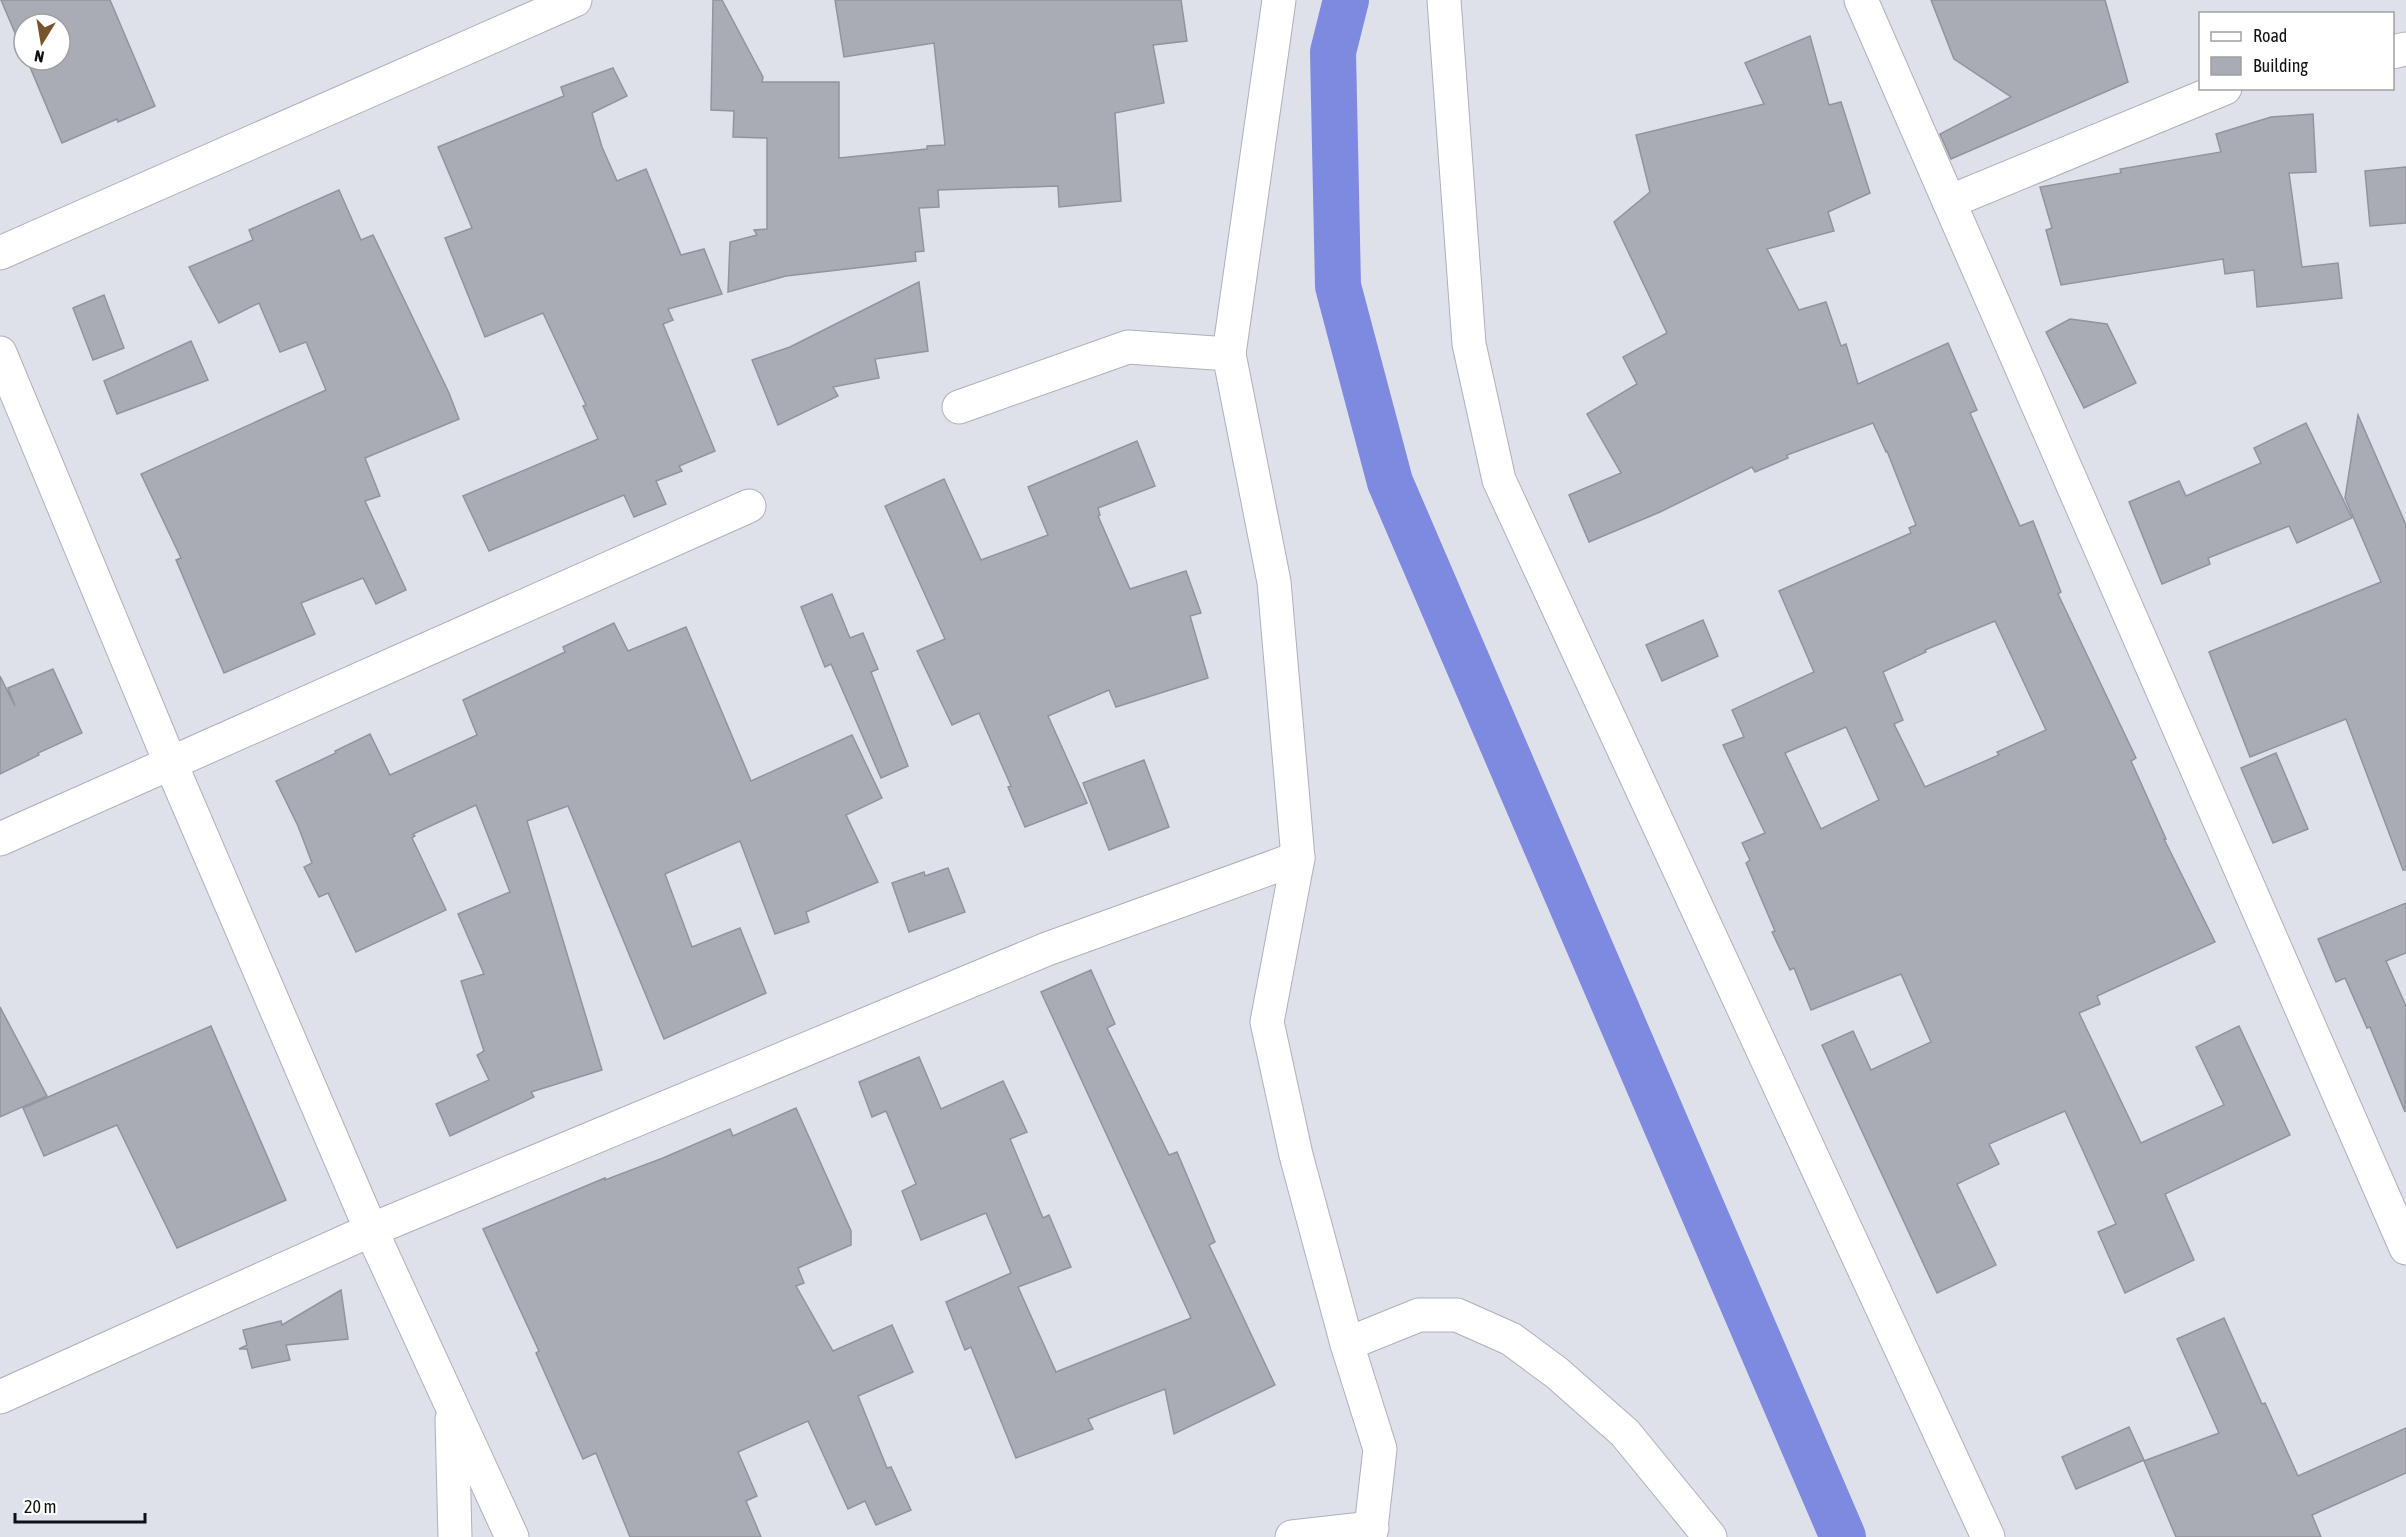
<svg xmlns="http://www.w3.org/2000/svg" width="2406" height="1537" font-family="'Asap Condensed',sans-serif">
	<rect width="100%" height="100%" fill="#dee0ea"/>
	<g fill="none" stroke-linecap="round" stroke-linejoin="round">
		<path stroke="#7e89e0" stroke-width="46" d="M1346,0L1333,52L1338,286L1390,482L1843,1537"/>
	</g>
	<g fill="#a9abb5" stroke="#92949d" stroke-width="1.5" fill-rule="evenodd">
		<path d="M1,0H110L155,106L118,122L117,119L62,143L27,60H60V24H24V54Z"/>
		<path d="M713,0H722L763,77L762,82H839V158L927,149V146L945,145L934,43L844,57L835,0H1181L1187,41L1153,45L1164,103L1115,113L1121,201L1059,207L1058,186L938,190L939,207L919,208L924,251L915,252L916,261L786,276L728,292L730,242L757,235L754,230L767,229V138L733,137L734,111L711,110Z"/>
		<path d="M1931,0H2105L2128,82L1951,159L1940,134L2011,97L1954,59Z"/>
		<path d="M1810,36L1829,105L1841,102L1870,193L1828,212L1834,231L1767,249L1799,310L1826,302L1841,346L1846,344L1858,384L1948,343L1977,410L1970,413L2020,526L2033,521L2061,592L2058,594L2136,758L2131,761L2166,839H2164L2215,942L2097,996L2100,1004L2079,1013L2141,1143L2224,1105L2196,1047L2239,1026L2290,1135L2165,1194L2194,1260L2125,1293L2098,1232L2116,1224L2065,1111L1989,1144L1999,1164L1957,1184L1996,1265L1937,1293L1822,1045L1853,1031L1871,1070L1931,1042L1901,974L1811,1010L1794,968L1790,970L1772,932L1775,931L1746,863L1750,860L1742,843L1765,833L1723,745L1744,737L1732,710L1814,672L1779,591L1911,533L1909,528L1916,525L1887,451L1886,452L1873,423L1787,455L1788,458L1755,472L1752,467L1660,512L1589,542L1569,495L1621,473L1587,414L1637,384L1623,357L1667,333L1614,222L1650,192L1636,135L1764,104L1745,63ZM1995,621L2046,730L1997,752L1999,755L1925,787L1894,724L1903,720L1883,672L1926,652L1925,650ZM1846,727L1879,800L1821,829L1785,753Z"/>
		<path d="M613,68L627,96L592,113L602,147L617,181L646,169L681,255L704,249L722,294L668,309L673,320L663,324L715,451L679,466L682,471L656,481L666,504L634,517L624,495L489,551L463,496L598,439L583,406L586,405L543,313L485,337L445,238L472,228L438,147L564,96L561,87Z"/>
		<path d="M2313,114L2316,172L2289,173L2302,267L2338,263L2342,298L2257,307L2254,270L2225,274L2223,259L2061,285L2046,230L2052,228L2040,187L2121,173L2120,169L2221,152L2216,134L2271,117Z"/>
		<path d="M2406,167V223L2370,226L2365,171Z"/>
		<path d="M339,190L361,240L373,235L449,393L459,419L365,458L380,496L365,501L406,590L376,604L363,578L301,603L315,634L224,673L176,560L181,558L141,474L326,390L306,342L280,352L259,303L219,323L189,267L253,240L249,230Z"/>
		<path d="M919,282L928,351L875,359L879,378L833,387L838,396L778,425L752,360L790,347Z"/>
		<path d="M104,295L124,348L93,360L73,308Z"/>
		<path d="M2070,319L2107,324L2136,383L2084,408L2046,332Z"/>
		<path d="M191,341L208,380L117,414L104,381Z"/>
		<path d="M2358,415L2406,525V870H2403L2346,719L2250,757L2209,652L2381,582L2345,498Z"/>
		<path d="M2306,423L2352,518L2297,543L2289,526L2208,558L2210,564L2162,584L2129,502L2179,481L2186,496L2261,463L2254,448Z"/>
		<path d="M1137,441L1155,486L1098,508L1100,515L1098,516L1130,589L1186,571L1201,613L1190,616L1208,678L1116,707L1109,690L1048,716L1087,803L1025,827L1008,787L1011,786L979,713L952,725L917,651L945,639L885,506L944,479L981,560L1048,535L1028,487Z"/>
		<path d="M832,594L850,638L863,633L878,669L871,672L908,766L881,778L831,664L825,667L801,607Z"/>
		<path d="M1703,620L1718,656L1662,681L1646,645Z"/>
		<path d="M614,623L628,651L686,627L751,781L852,735L882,798L846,815L878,882L806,912L809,922L775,934L740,841L665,874L692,947L740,928L766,993L664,1039L568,806L527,821L602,1070L531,1092L534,1097L450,1136L436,1104L489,1080L477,1055L484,1051L461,981L484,974L458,914L510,892L476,805L413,834L415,836L412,838L446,910L356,952L328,893L319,897L304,867L312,863L298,826L276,781L336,753L335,751L370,734L390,775L477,735L463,700L565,652L563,647Z"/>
		<path d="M53,669L82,733L38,753L39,755L0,774V676L15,706L8,688Z"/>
		<path d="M2276,753L2308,829L2273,843L2241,768Z"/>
		<path d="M1144,760L1169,827L1109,850L1083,783Z"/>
		<path d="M948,868L965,912L909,932L892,883L924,872L925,876Z"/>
		<path d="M2406,903V953L2386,961L2406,1006L2405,1112L2370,1027L2367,1028L2345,978L2336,982L2318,939Z"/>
		<path d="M1091,970L1115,1024L1107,1028L1169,1155L1177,1152L1215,1242L1209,1245L1275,1385L1174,1434L1165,1389L1088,1419L1093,1429L1016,1458L971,1347L965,1350L946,1302L1011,1273L986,1213L921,1240L902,1191L916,1184L886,1111L872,1117L859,1082L919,1057L941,1109L1003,1081L1027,1132L1010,1139L1043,1218L1049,1215L1071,1267L1018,1287L1056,1372L1191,1318L1041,992Z"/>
		<path d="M0,1007L47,1096L0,1117Z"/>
		<path d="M211,1026L286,1200L177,1248L117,1125L44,1156L23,1108Z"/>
		<path d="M796,1108L851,1231V1245L798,1268L804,1283L796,1286L833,1351L892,1325L913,1372L858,1396L887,1468L891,1467L911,1510L876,1525L865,1501L848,1509L808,1421L738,1452L757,1496L746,1501L761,1537H630L596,1453L583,1459L536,1353L539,1351L483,1229L605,1178V1180L663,1158L730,1129L733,1136Z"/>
		<path d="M341,1290L348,1339L286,1345L290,1360L252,1368L247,1349H239L247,1345L243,1330L281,1321L282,1325Z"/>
		<path d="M2224,1318L2262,1404L2265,1403L2298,1476L2406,1428V1473L2312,1515L2321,1537H2176L2144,1461L2219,1433L2177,1339Z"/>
		<path d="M2129,1427L2144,1460L2076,1489L2062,1457Z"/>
	</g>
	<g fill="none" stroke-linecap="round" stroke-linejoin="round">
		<g stroke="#aeb0ba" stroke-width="35">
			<g id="minor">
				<path d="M1279,0L1229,354L1274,582L1298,858L1267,1022L1296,1155L1347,1344L1380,1449L1370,1537"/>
				<path d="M1444,0L1469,344L1499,480L1988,1537"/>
				<path d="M1861,0L2406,1248"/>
				<path d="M2392,52L2406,49"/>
				<path d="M1949,202L2225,88"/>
				<path d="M0,253L575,0"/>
				<path d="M0,353L170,762L371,1230L512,1537"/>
				<path d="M959,407L1128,347L1229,354"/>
				<path d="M0,839L749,506"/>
				<path d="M1347,1344L1419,1315H1457L1511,1339L1557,1373L1625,1433L1710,1537"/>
				<path d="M0,1397L371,1230L1047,949L1298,858"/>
				<path d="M452,1419L455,1537"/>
				<path d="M1292,1537L1372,1528"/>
			</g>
		</g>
		<use href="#minor" stroke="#fff" stroke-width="33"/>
	</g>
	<rect x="2199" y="12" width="195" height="78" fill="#ffffff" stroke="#9fa0a1" stroke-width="1.5"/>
	<rect x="2211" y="32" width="30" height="9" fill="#ffffff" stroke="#9fa0a1" stroke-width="1.5"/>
	<text x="2253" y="42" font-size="18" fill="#101114">Road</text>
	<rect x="2211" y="57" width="30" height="18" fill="#a9abb5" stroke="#9fa0a1" stroke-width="1.5"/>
	<text x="2253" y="72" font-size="18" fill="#101114">Building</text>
	<g transform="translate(42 42) rotate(191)"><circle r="28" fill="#ffffff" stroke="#9fa0a1" stroke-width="1.5"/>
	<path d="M0-4.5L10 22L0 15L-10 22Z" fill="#78542d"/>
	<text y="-9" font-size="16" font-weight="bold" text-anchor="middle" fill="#101114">N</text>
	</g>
	<path d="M15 1513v9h130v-9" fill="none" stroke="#101114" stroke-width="3"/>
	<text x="24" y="1513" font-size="18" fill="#101114" stroke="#ffffff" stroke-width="4.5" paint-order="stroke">20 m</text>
</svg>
